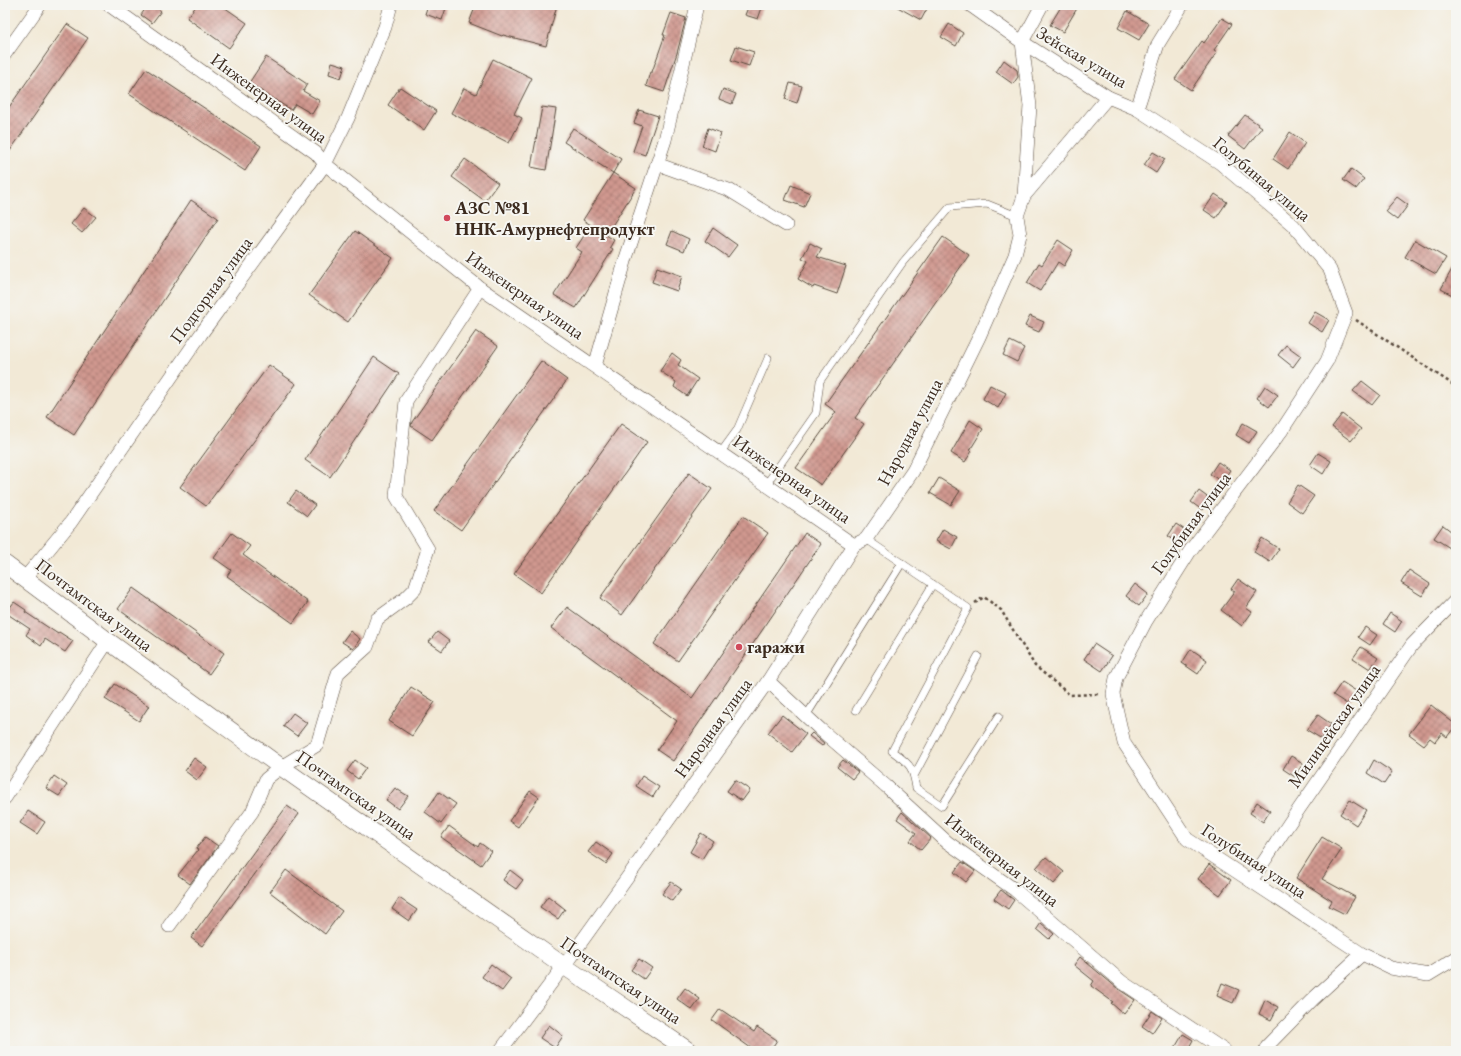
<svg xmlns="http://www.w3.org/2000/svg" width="1461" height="1056" font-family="'EB Garamond',serif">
	<defs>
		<pattern id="building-cross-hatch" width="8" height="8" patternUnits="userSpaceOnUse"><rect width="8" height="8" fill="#d0988f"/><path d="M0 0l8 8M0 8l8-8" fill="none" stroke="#aa7c74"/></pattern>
	</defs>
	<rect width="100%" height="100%" fill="#f6f6f2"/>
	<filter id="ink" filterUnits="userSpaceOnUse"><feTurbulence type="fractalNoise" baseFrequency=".025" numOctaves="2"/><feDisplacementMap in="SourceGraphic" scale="8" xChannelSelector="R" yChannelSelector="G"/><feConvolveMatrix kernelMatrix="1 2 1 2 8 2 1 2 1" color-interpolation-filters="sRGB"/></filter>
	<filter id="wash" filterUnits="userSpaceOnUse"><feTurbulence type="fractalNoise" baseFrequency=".012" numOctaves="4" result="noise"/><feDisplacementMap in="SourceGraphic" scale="16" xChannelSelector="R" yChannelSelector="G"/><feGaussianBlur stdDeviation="0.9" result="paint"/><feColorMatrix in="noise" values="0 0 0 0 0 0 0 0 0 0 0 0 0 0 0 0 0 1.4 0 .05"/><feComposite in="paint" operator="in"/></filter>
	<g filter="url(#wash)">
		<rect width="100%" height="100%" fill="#f2e9d6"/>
		<g id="blocks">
			<g fill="url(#building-cross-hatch)">
				<path d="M148,5H153L161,11L152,23L141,15Z"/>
				<path d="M197,5H221L247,23L229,48L187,18Z"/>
				<path d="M428,5H447L442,20L425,14Z"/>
				<path d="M476,5H557L546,46L503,35L502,36L469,23Z"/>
				<path d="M749,5H763L758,19L745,15Z"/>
				<path d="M894,5H929L921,20Z"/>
				<path d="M1062,5H1079L1063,32L1050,25Z"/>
				<path d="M1127,11L1149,24L1139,40L1118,28Z"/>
				<path d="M671,13L686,18L677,53L664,92L646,86L650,72H652L665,35H663Z"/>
				<path d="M1222,18L1232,24L1214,50L1217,52L1191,90L1175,79L1202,41L1204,43Z"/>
				<path d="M67,24L88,38L5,158V113Z"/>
				<path d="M949,24L963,33L956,46L941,37Z"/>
				<path d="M736,46L754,52L749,66L731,60Z"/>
				<path d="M266,57L307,84L303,91L320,101L312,114L295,104L291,110L249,83Z"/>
				<path d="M493,59L532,78L514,114L522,118L509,143L451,113L464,88L476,94Z"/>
				<path d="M1004,60L1017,70L1018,77L1013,84L996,72Z"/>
				<path d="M332,62L345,66L341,78L329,74Z"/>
				<path d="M146,69L261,146L245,171L129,94Z"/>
				<path d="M790,83L802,86L797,103L785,99Z"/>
				<path d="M400,87L436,111L424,130L388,105Z"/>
				<path d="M723,89L736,94L732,104L719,99Z"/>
				<path d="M542,107L556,109L546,170L531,167Z"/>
				<path d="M639,110L658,116L645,155L633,151L642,126L634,123Z"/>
				<path d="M1245,115L1262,127L1245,149L1228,136Z"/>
				<path d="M573,128L621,159L613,173L564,142Z"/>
				<path d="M708,128L721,133L715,151L702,146Z"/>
				<path d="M1290,132L1305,143L1288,169L1273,159Z"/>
				<path d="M1153,152L1165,159L1156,173L1144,165Z"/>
				<path d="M465,159L498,183L485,201L452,177Z"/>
				<path d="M1351,169L1364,179L1356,189L1343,180Z"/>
				<path d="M613,173L636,188L606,235L614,240L610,247L613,249L576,308L554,295L582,252L576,248L591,225L583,220Z"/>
				<path d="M791,185L810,193L804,207L785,200Z"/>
				<path d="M1215,194L1227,202L1216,218L1204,210Z"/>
				<path d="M1397,197L1408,205L1397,220L1385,211Z"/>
				<path d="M191,200L218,218L74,435L47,417Z"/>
				<path d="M84,208L96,217L82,233L71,224Z"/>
				<path d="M713,228L737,245L728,257L705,241Z"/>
				<path d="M355,231L393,258L348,322L309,295Z"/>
				<path d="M672,231L689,239L684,251L667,244Z"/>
				<path d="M943,237L969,255L855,418L864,424L821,485L796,468L836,412L825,404Z"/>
				<path d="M1058,240L1073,250L1064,266L1058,262L1040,291L1027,283L1039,263L1042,265Z"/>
				<path d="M1415,240L1446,258L1436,274L1405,257Z"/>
				<path d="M810,243L822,249L817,257L846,266L837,294L814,286L813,288L798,279L808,261L802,258Z"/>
				<path d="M1456,262V297L1441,289Z"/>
				<path d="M657,267L682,276L677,291L652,282Z"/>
				<path d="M1315,312L1329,320L1322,332L1308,323Z"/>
				<path d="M1030,316L1044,322L1039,332L1025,326Z"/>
				<path d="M476,331L498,346L432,440L411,426L412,422Z"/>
				<path d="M1010,341L1024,348L1017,362L1003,355Z"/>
				<path d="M1286,345L1301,356L1293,367L1278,355Z"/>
				<path d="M672,353L681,360L678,365L698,379L687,396L674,387L676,382L660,371Z"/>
				<path d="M374,357L399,374L330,477L305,460Z"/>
				<path d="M541,361L567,380L461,530L434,511Z"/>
				<path d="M269,365L296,384L206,506L180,487Z"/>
				<path d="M1362,381L1380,395L1372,405L1353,391Z"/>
				<path d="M990,385L1006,393L998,408L983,399Z"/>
				<path d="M1265,386L1278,395L1269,407L1257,398Z"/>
				<path d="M1342,414L1361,429L1351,441L1332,427Z"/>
				<path d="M970,420L983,429L970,450L972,451L965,462L951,453Z"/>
				<path d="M1243,423L1257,431L1249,443L1236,435Z"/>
				<path d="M621,424L647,442L541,593L514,574Z"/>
				<path d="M1318,453L1331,461L1323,474L1310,465Z"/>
				<path d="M1218,462L1230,470L1222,482L1210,474Z"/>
				<path d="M689,473L712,489L622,615L600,598Z"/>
				<path d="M939,478L960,491L951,505L930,493Z"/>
				<path d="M1298,485L1314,496L1302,513L1287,502Z"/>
				<path d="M296,491L315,505L307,516L288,502Z"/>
				<path d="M1199,491L1210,499L1202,510L1191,502Z"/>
				<path d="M743,516L768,533L678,661L654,644Z"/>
				<path d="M1176,524L1188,532L1180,544L1168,536Z"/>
				<path d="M1443,525L1456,535V539L1450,548L1434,538Z"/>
				<path d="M943,529L957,537L951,549L936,541Z"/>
				<path d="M232,533L250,546L243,555L308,602L293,623L227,576L231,570L214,558Z"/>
				<path d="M805,533L821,544L673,761L657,750L677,721L551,628L567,607L692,698Z"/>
				<path d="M1262,538L1279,549L1270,562L1254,552Z"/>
				<path d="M1409,570L1430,584L1422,596L1401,583Z"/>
				<path d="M1238,579L1257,592L1246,608L1252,612L1242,626L1221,610L1235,591L1231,589Z"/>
				<path d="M1135,584L1148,594L1139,606L1126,596Z"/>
				<path d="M133,588L224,653L209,674L118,609Z"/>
				<path d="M14,602L26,610L25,612L58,634L59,632L73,641L65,652L45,639L41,646L26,635L30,629L6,613Z"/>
				<path d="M1390,613L1402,621L1395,632L1383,624Z"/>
				<path d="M1365,627L1377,635L1370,645L1358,637Z"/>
				<path d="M350,631L360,639L353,649L342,642Z"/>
				<path d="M437,632L449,641L442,651L429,642Z"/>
				<path d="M1094,644L1112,656L1102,671L1084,659Z"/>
				<path d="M1361,647L1378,658L1370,669L1353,658Z"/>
				<path d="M1191,649L1207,660L1198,674L1182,663Z"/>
				<path d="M1342,682L1356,691L1347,704L1333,695Z"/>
				<path d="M115,684L149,706L139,721L105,699Z"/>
				<path d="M411,687L435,702L412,736L389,721Z"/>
				<path d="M1431,705L1456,725L1447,737L1442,733L1435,742L1430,738L1424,745L1409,734Z"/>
				<path d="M293,713L307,723L297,736L283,726Z"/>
				<path d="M782,715L806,734L792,752L768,733Z"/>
				<path d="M1318,715L1331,724L1322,739L1307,730Z"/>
				<path d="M812,733L824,743L822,746L809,736Z"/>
				<path d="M1291,756L1303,763L1295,777L1283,769Z"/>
				<path d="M194,758L207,767L197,780L185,771Z"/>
				<path d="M355,760L366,768L358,779L347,771Z"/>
				<path d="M843,760L858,772L852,779L837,767Z"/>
				<path d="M1374,760L1392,772L1384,784L1367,773Z"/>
				<path d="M54,776L67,785L59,796L46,788Z"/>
				<path d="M642,776L659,787L653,797L636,786Z"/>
				<path d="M735,780L750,790L742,801L727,791Z"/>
				<path d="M395,788L408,796L398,809L386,800Z"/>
				<path d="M530,791L539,797L518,827L509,821Z"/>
				<path d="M439,792L456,804L441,824L425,812Z"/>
				<path d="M1350,800L1366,810L1356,825L1340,814Z"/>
				<path d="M1257,802L1270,811L1263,822L1250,813Z"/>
				<path d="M287,806L299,814L202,946L191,938Z"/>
				<path d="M28,811L45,822L37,834L20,823Z"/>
				<path d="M902,812L931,838L921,850L910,841L916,833L897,819Z"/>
				<path d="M449,826L478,847L480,843L491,851L481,865L441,837Z"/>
				<path d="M701,833L713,841L702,859L690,852Z"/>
				<path d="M205,837L218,846L190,884L178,875L198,850L196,849Z"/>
				<path d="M1322,837L1342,849L1322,879L1355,897L1345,914L1329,906L1332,901L1296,878Z"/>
				<path d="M596,842L613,854L606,864L588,852Z"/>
				<path d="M1046,857L1064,872L1054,884L1036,868Z"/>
				<path d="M962,862L975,871L966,882L954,872Z"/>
				<path d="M1209,864L1231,880L1220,895L1198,879Z"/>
				<path d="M286,870L342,911L325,934L270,892Z"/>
				<path d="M510,870L523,880L516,889L503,880Z"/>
				<path d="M671,882L681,889L672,901L662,894Z"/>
				<path d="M1001,890L1014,900L1008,909L994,899Z"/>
				<path d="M548,896L565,909L558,919L540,907Z"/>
				<path d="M399,898L417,910L409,921L392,909Z"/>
				<path d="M1041,923L1054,934L1049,939L1037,929Z"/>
				<path d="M1080,957L1117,988L1135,1000L1124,1014L1111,1003L1113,1002L1091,986L1094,981L1074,965Z"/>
				<path d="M639,959L652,968L644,979L631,970Z"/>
				<path d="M491,964L511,979L502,991L482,977Z"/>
				<path d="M1222,983L1239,990L1233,1003L1217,996Z"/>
				<path d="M685,988L700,999L692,1010L677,999Z"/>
				<path d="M1265,1000L1278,1007L1271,1020L1259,1014Z"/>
				<path d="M720,1009L754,1032L757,1027L777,1040L770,1051H755L712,1020Z"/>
				<path d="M1152,1011L1162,1018L1152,1033L1142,1026Z"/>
				<path d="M549,1025L563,1036L555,1048L540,1038Z"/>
				<path d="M1183,1034L1193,1040L1187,1051H1173Z"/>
			</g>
		</g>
	</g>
	<g filter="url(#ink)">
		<use href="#blocks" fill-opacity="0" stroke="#56473a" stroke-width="1"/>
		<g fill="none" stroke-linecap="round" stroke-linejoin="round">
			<g stroke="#56473a" stroke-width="8">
				<g id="service">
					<path d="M721,452L737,430L768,358"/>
					<path d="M767,483L816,413L820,381L903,262L950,207L987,204L1017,216"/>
					<path d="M866,539L968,608L892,751C910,765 912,764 916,788L942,806L999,716"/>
					<path d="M856,710L933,584"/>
					<path d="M806,716L902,563"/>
					<path d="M914,776L978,656"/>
				</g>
			</g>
			<g stroke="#56473a" stroke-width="14">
				<g id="minor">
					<path d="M109,5L316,153L325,164L480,288L854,545"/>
					<path d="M970,5L1022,42L1108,97L1137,109L1220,163L1293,225L1330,270L1346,313L1327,361L1282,430L1190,551L1146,621L1116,678L1113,694L1124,743L1187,839L1362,954"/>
					<path d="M5,54L40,5"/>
					<path d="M1137,109L1158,44L1182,5"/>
					<path d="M657,164L729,190L786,225"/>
					<path d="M1024,196L1108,97"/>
					<path d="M595,366L626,258L665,140L697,5"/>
					<path d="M25,578L71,522L201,334L325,164L348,118L385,27L391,5"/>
					<path d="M768,681L821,730L886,786L947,842L1015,890L1122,982L1225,1051"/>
					<path d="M5,798L108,641"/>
					<path d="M1251,881L1290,822L1412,645L1456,600"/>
					<path d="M169,926L252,812L266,779L281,767L317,745L338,673L367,647L377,619L406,598L415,589L428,549L396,496L406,401L480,288"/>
					<path d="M500,1051L564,966L768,681L854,545L866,539L913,471L979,337L1015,255L1020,235L1017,216L1024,196L1030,106L1022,42L1042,5"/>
					<path d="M1265,1051L1267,1046L1313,999L1362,954L1391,968L1428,975L1456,958"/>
				</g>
			</g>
			<g stroke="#56473a" stroke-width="18">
				<path id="tertiary" d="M5,564L108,641L281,767L564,966L689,1051"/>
			</g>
			<g stroke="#56473a" stroke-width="2.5" stroke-dasharray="3 3" stroke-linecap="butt">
				<path d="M1356,320L1452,384H1456"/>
				<path d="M975,603L984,597L1001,610L1035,666L1070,695L1100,694"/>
			</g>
			<use href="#service" stroke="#fff" stroke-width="7"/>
			<use href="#minor" stroke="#fff" stroke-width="13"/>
			<use href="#tertiary" stroke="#fff" stroke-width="17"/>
		</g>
	</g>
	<g fill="#d1495b" stroke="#f6f6f2" stroke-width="1.5">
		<circle cx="447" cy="218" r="4"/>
		<circle cx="739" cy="647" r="4"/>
	</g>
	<g text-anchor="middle" stroke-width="4" stroke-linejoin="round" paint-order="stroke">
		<g font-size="18" fill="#3b2a1e" stroke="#f6f6f2">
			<text transform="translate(1082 57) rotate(31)" y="6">Зейская улица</text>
			<text transform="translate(269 98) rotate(36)" y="6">Инженерная улица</text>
			<text transform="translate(1262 179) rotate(40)" y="6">Голубиная улица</text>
			<text transform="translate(211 290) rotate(-54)" y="6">Подгорная улица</text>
			<text transform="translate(525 295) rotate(35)" y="6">Инженерная улица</text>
			<text transform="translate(910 432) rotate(-62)" y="6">Народная улица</text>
			<text transform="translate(792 479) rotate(35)" y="6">Инженерная улица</text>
			<text transform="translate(1191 523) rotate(-54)" y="6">Голубиная улица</text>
			<text transform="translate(94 605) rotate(37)" y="6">Почтамтская улица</text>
			<text transform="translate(1334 726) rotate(-55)" y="6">Милицейская улица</text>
			<text transform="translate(713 728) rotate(-54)" y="6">Народная улица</text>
			<text transform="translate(356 795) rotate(35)" y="6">Почтамтская улица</text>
			<text transform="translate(1002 860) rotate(38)" y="6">Инженерная улица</text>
			<text transform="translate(1254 861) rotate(33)" y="6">Голубиная улица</text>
			<text transform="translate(621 980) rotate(34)" y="6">Почтамтская улица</text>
		</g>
		<g font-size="18" font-weight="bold" fill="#3b2a1e" stroke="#f6f6f2" text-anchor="start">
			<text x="455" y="214">АЗС №81<tspan x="455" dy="21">ННК-Амурнефтепродукт</tspan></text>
			<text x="747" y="653">гаражи</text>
		</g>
	</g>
	<rect width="1461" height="1056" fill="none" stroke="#f6f6f2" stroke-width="20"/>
</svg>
